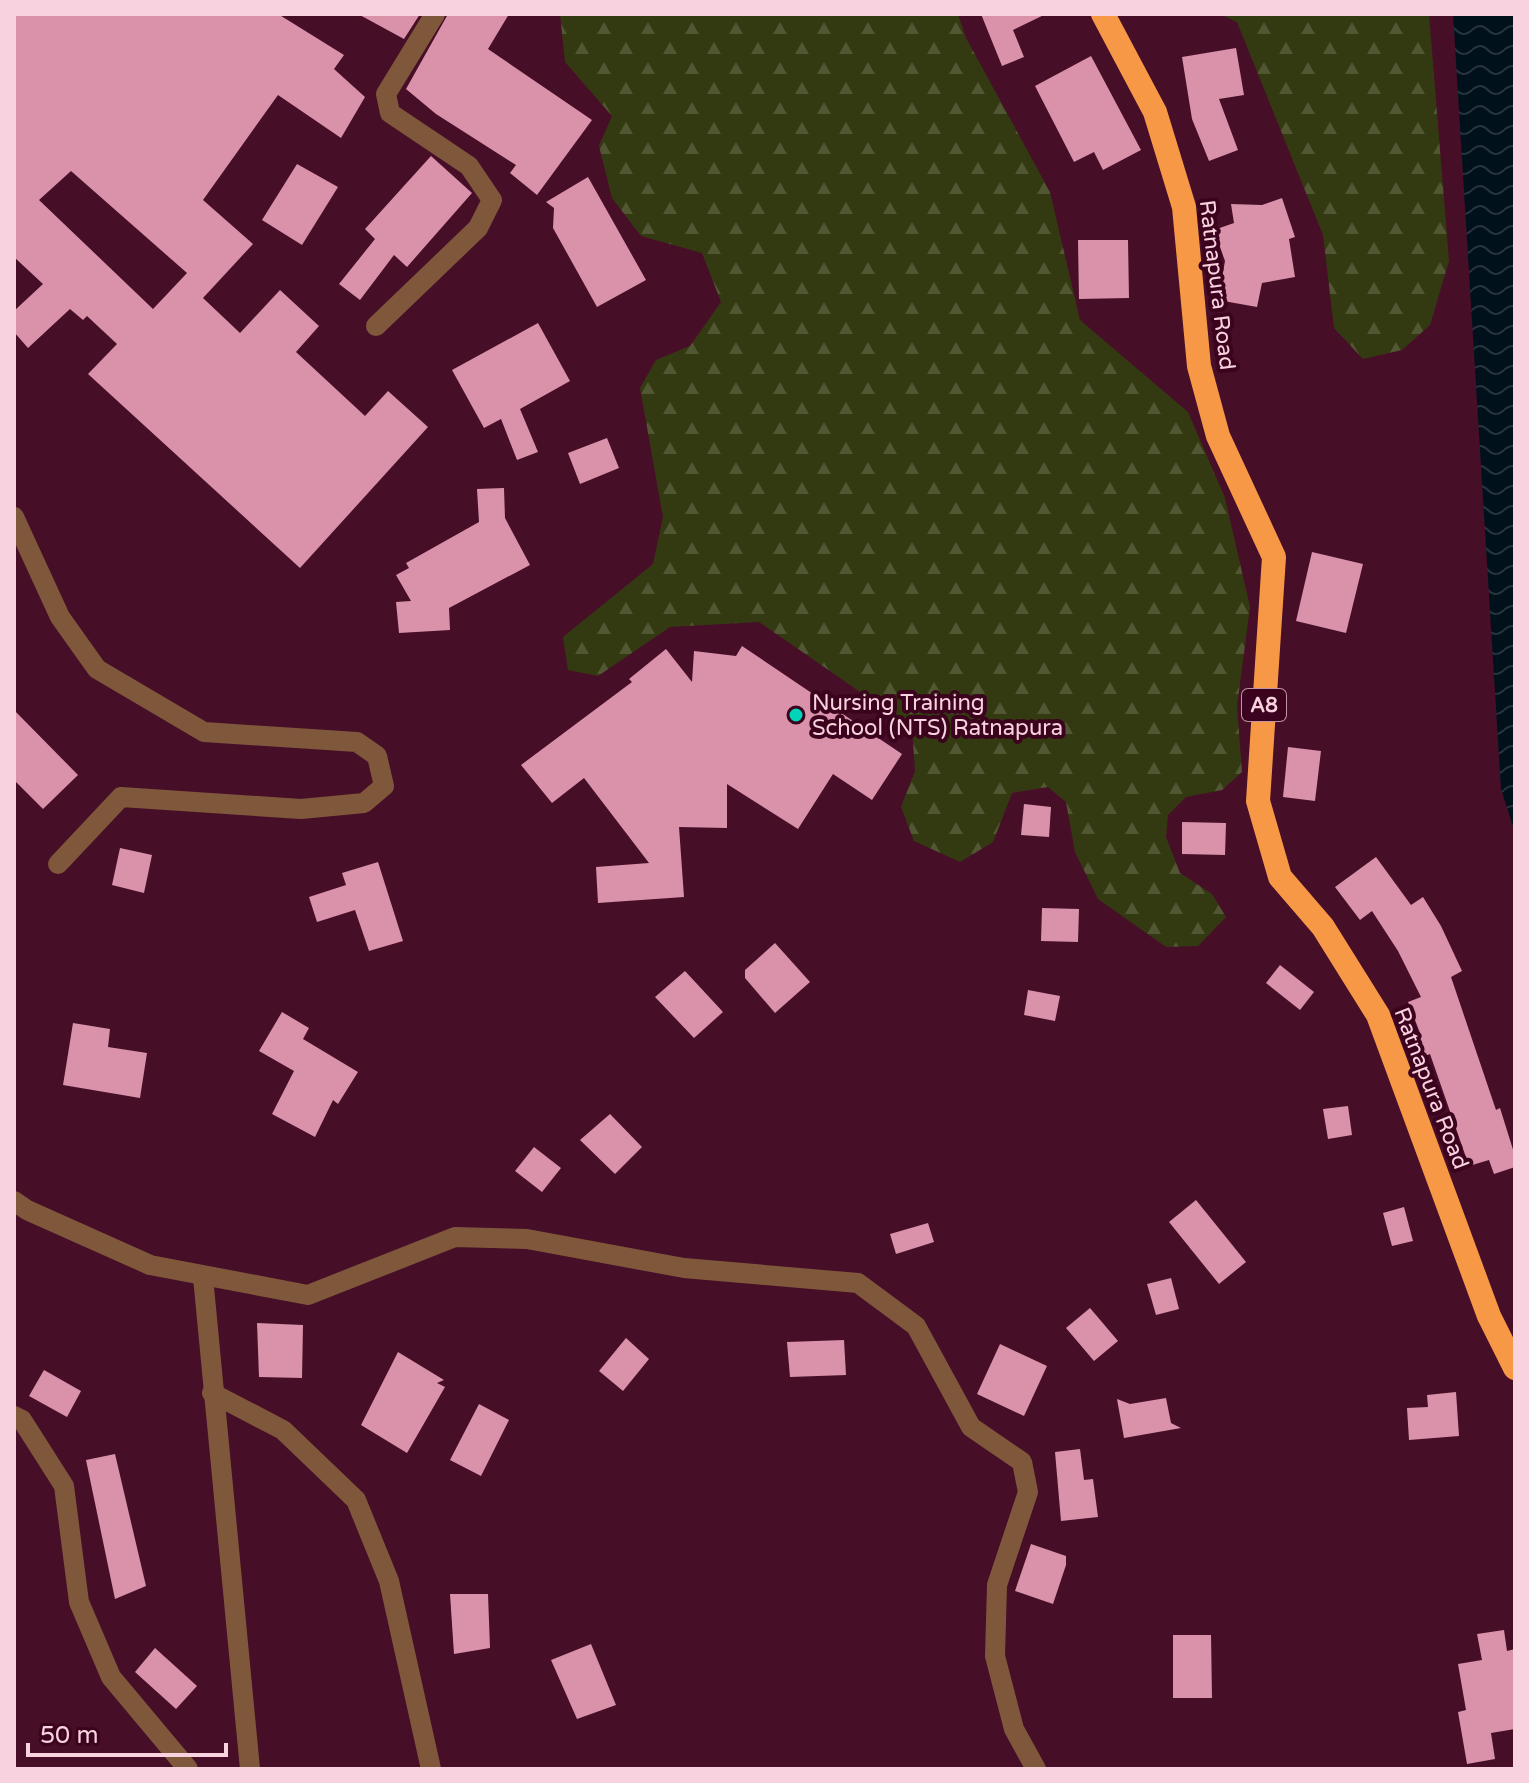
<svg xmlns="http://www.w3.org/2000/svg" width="1529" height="1783" font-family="'Varela Round',sans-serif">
	<defs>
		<pattern id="forest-firs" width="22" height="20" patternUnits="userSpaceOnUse" patternTransform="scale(2)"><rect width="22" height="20" fill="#333a11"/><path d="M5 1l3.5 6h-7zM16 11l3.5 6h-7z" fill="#515633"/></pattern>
		<pattern id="water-waves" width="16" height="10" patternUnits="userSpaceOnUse" patternTransform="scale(2)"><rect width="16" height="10" fill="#01111c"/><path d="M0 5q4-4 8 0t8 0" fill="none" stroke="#27333d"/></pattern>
	</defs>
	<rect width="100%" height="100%" fill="#470e28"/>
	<g fill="url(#forest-firs)">
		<path d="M560,14H958L966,38L1050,192L1080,320L1188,412L1225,498L1250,607L1237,706L1242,772L1222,790L1186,797L1168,815L1166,837L1180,873L1212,894L1226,917L1198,946L1166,947L1098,899L1075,852L1066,802L1048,787L1012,793L993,842L960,862L914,841L901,807L915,771L912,728L759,622L670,627L598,676L568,670L563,637L653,564L663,517L640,388L656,360L690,346L721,302L702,253L641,236L612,198L599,146L612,116L565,62Z"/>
		<path d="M1220,14H1429L1449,261L1430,325L1402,350L1363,359L1334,328L1323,235L1237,22Z"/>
	</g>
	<path fill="url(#water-waves)" d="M1453,14H1515V833L1501,789Z"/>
	<g fill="#d992aa" fill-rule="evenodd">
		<path d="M14,14H278L344,55L334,69L365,97L341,138L278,95L203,200L253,244L203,298L240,333L280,290L319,326L296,352L365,416L388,391L428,427L300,568L88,374L117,344L87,316L83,320L70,309L28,348L14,332V311L43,284L14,257ZM71,171L187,273L153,309L39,200Z"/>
		<path d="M358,14H420L404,39Z"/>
		<path d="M448,14H509L488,49L592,120L537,195L510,173L516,165L436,114L406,89Z"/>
		<path d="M981,14H1046L1013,30L1024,57L1002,66Z"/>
		<path d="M1236,48L1244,95L1219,99L1238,150L1209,161L1192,119L1182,57Z"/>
		<path d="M1091,56L1141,150L1103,170L1094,152L1074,162L1035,86Z"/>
		<path d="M431,156L472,193L407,267L394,255L360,300L339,284L375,239L365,229Z"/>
		<path d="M297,164L338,187L302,245L262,220Z"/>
		<path d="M588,177L646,280L597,307L553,228L554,208L546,202Z"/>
		<path d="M1282,198L1295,237L1289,239L1295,277L1262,283L1257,307L1218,300L1225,261L1214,230L1234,223L1231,204L1262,205Z"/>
		<path d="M1078,240H1128L1129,298L1079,299Z"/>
		<path d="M538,323L570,381L520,409L538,452L517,460L501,419L484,428L452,370Z"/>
		<path d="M607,438L619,468L580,484L568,453Z"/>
		<path d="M504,488L505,518L530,565L449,608L450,630L399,633L396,602L411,601L396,575L409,568L406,563L479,522L477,489Z"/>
		<path d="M1312,552L1363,564L1346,633L1296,621Z"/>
		<path d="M742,646L902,754L872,800L833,774L798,829L727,784V828L679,827L684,897L598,903L596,867L649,863L584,778L552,803L521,765L632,682L629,679L666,649L692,682L694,651L736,656Z"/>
		<path d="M14,710L78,775L43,809L14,780Z"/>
		<path d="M1288,747L1321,751L1315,801L1283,797Z"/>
		<path d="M1024,804L1051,807L1049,837L1021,835Z"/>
		<path d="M1182,822L1226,823L1225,855L1182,854Z"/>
		<path d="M120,848L152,855L144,893L112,885Z"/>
		<path d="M1376,857L1411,905L1423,897L1441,926L1462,971L1451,977L1496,1110L1500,1108L1515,1156V1167L1494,1174L1489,1160L1469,1166L1430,1054L1417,1059L1409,1037L1420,1033L1408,1002L1421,997L1398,951L1372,911L1360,920L1335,887Z"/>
		<path d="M378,862L403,941L369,951L355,910L317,922L309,897L346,885L342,873Z"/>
		<path d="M1042,908L1079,909L1078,942L1041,941Z"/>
		<path d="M775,943L810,982L775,1013L745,978V970Z"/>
		<path d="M1280,965L1314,992L1300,1010L1266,983Z"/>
		<path d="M685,971L723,1012L694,1038L655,997Z"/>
		<path d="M1028,990L1060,996L1055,1021L1024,1015Z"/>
		<path d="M282,1012L309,1028L303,1039L358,1072L338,1104L333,1100L315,1137L272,1114L294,1071L259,1051Z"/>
		<path d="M73,1023L110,1029L108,1047L147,1053L140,1098L63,1085Z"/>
		<path d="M1348,1106L1352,1135L1328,1139L1323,1109Z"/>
		<path d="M610,1114L642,1147L615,1174L580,1140Z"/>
		<path d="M534,1147L561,1168L542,1192L515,1171Z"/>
		<path d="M1196,1200L1246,1262L1219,1284L1169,1222Z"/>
		<path d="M1404,1207L1413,1241L1392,1246L1383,1213Z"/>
		<path d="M928,1223L934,1242L896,1254L890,1234Z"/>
		<path d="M1171,1278L1179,1309L1156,1315L1147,1284Z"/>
		<path d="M1090,1308L1118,1341L1094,1361L1066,1328Z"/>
		<path d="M257,1323L303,1325L302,1378L259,1377Z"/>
		<path d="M626,1338L649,1359L623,1391L599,1371Z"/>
		<path d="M844,1340L846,1375L790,1377L787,1342Z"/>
		<path d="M1000,1344L1047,1366L1024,1416L977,1394Z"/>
		<path d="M398,1352L444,1380L437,1383L445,1387L407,1453L361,1425Z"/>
		<path d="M44,1370L81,1391L67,1417L29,1396Z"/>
		<path d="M1456,1392L1459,1436L1409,1440L1407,1408L1428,1407L1427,1395Z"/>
		<path d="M1166,1398L1171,1423L1181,1428L1124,1438L1117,1399L1130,1404Z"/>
		<path d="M479,1404L509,1420L481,1476L450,1460Z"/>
		<path d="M1080,1449L1084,1480L1093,1479L1098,1517L1061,1521L1055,1452Z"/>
		<path d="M115,1454L146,1586L115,1599L86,1460Z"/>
		<path d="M1031,1544L1066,1556V1565L1053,1604L1015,1591Z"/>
		<path d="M450,1594H488L490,1648L454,1654Z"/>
		<path d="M1504,1630L1507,1651L1515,1649V1729L1491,1733L1495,1759L1467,1764L1458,1712L1466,1710L1458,1664L1482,1660L1477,1634Z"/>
		<path d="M1173,1635H1211L1212,1698H1173Z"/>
		<path d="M591,1644L616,1705L577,1719L551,1660Z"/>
		<path d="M155,1648L197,1686L176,1709L135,1672Z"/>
	</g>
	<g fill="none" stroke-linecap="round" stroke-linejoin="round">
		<g stroke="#7f583b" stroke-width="20">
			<path d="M376,326L478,228L492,200L469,166L390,113L386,94L435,14"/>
			<path d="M14,517L60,617L97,669L204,732L357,742L377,756L384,786L364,803L301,809L121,797L58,864"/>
			<path d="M14,1201L27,1210L150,1265L308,1295L455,1237L527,1239L684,1268L858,1283L916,1326L971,1427L1022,1462L1028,1492L997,1585L995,1656L1014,1729L1036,1769"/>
			<path d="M203,1277L250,1769"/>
			<path d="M212,1393L283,1430L356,1500L389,1581L431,1769"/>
			<path d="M14,1416L22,1420L64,1486L79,1602L111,1677L188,1769"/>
		</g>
		<path stroke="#f79847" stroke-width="24" d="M1103,14L1155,112L1184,207L1199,366L1218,436L1274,557L1258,801L1280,877L1323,927L1378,1015L1489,1316L1515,1368"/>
	</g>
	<circle fill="#00d5b7" stroke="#3c031e" stroke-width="3" cx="796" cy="715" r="8"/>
	<g text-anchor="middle" stroke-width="8" stroke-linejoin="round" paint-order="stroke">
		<rect fill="#3c031e" stroke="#c094a4" stroke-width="2" x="1242" y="689" width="44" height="32" rx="6"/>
		<g font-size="20" font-weight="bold" fill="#f8d2de">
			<text x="1264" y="712">A8</text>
		</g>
		<g font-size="22" fill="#f8d2de" stroke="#3c031e">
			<text transform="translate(1218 285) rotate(83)" y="8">Ratnapura Road</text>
			<text transform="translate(1432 1088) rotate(69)" y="8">Ratnapura Road</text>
		</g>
		<g font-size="22" fill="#f8d2de" stroke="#3c031e" text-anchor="start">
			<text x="812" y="710">Nursing Training<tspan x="812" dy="25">School (NTS) Ratnapura</tspan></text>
		</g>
	</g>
	<rect width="1529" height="1783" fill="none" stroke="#f8d2de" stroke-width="32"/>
	<path d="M28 1743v12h198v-12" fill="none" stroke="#f8d2de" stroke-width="4"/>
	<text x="40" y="1743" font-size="24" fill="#f8d2de" stroke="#3c031e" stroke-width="6" paint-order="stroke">50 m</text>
</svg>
